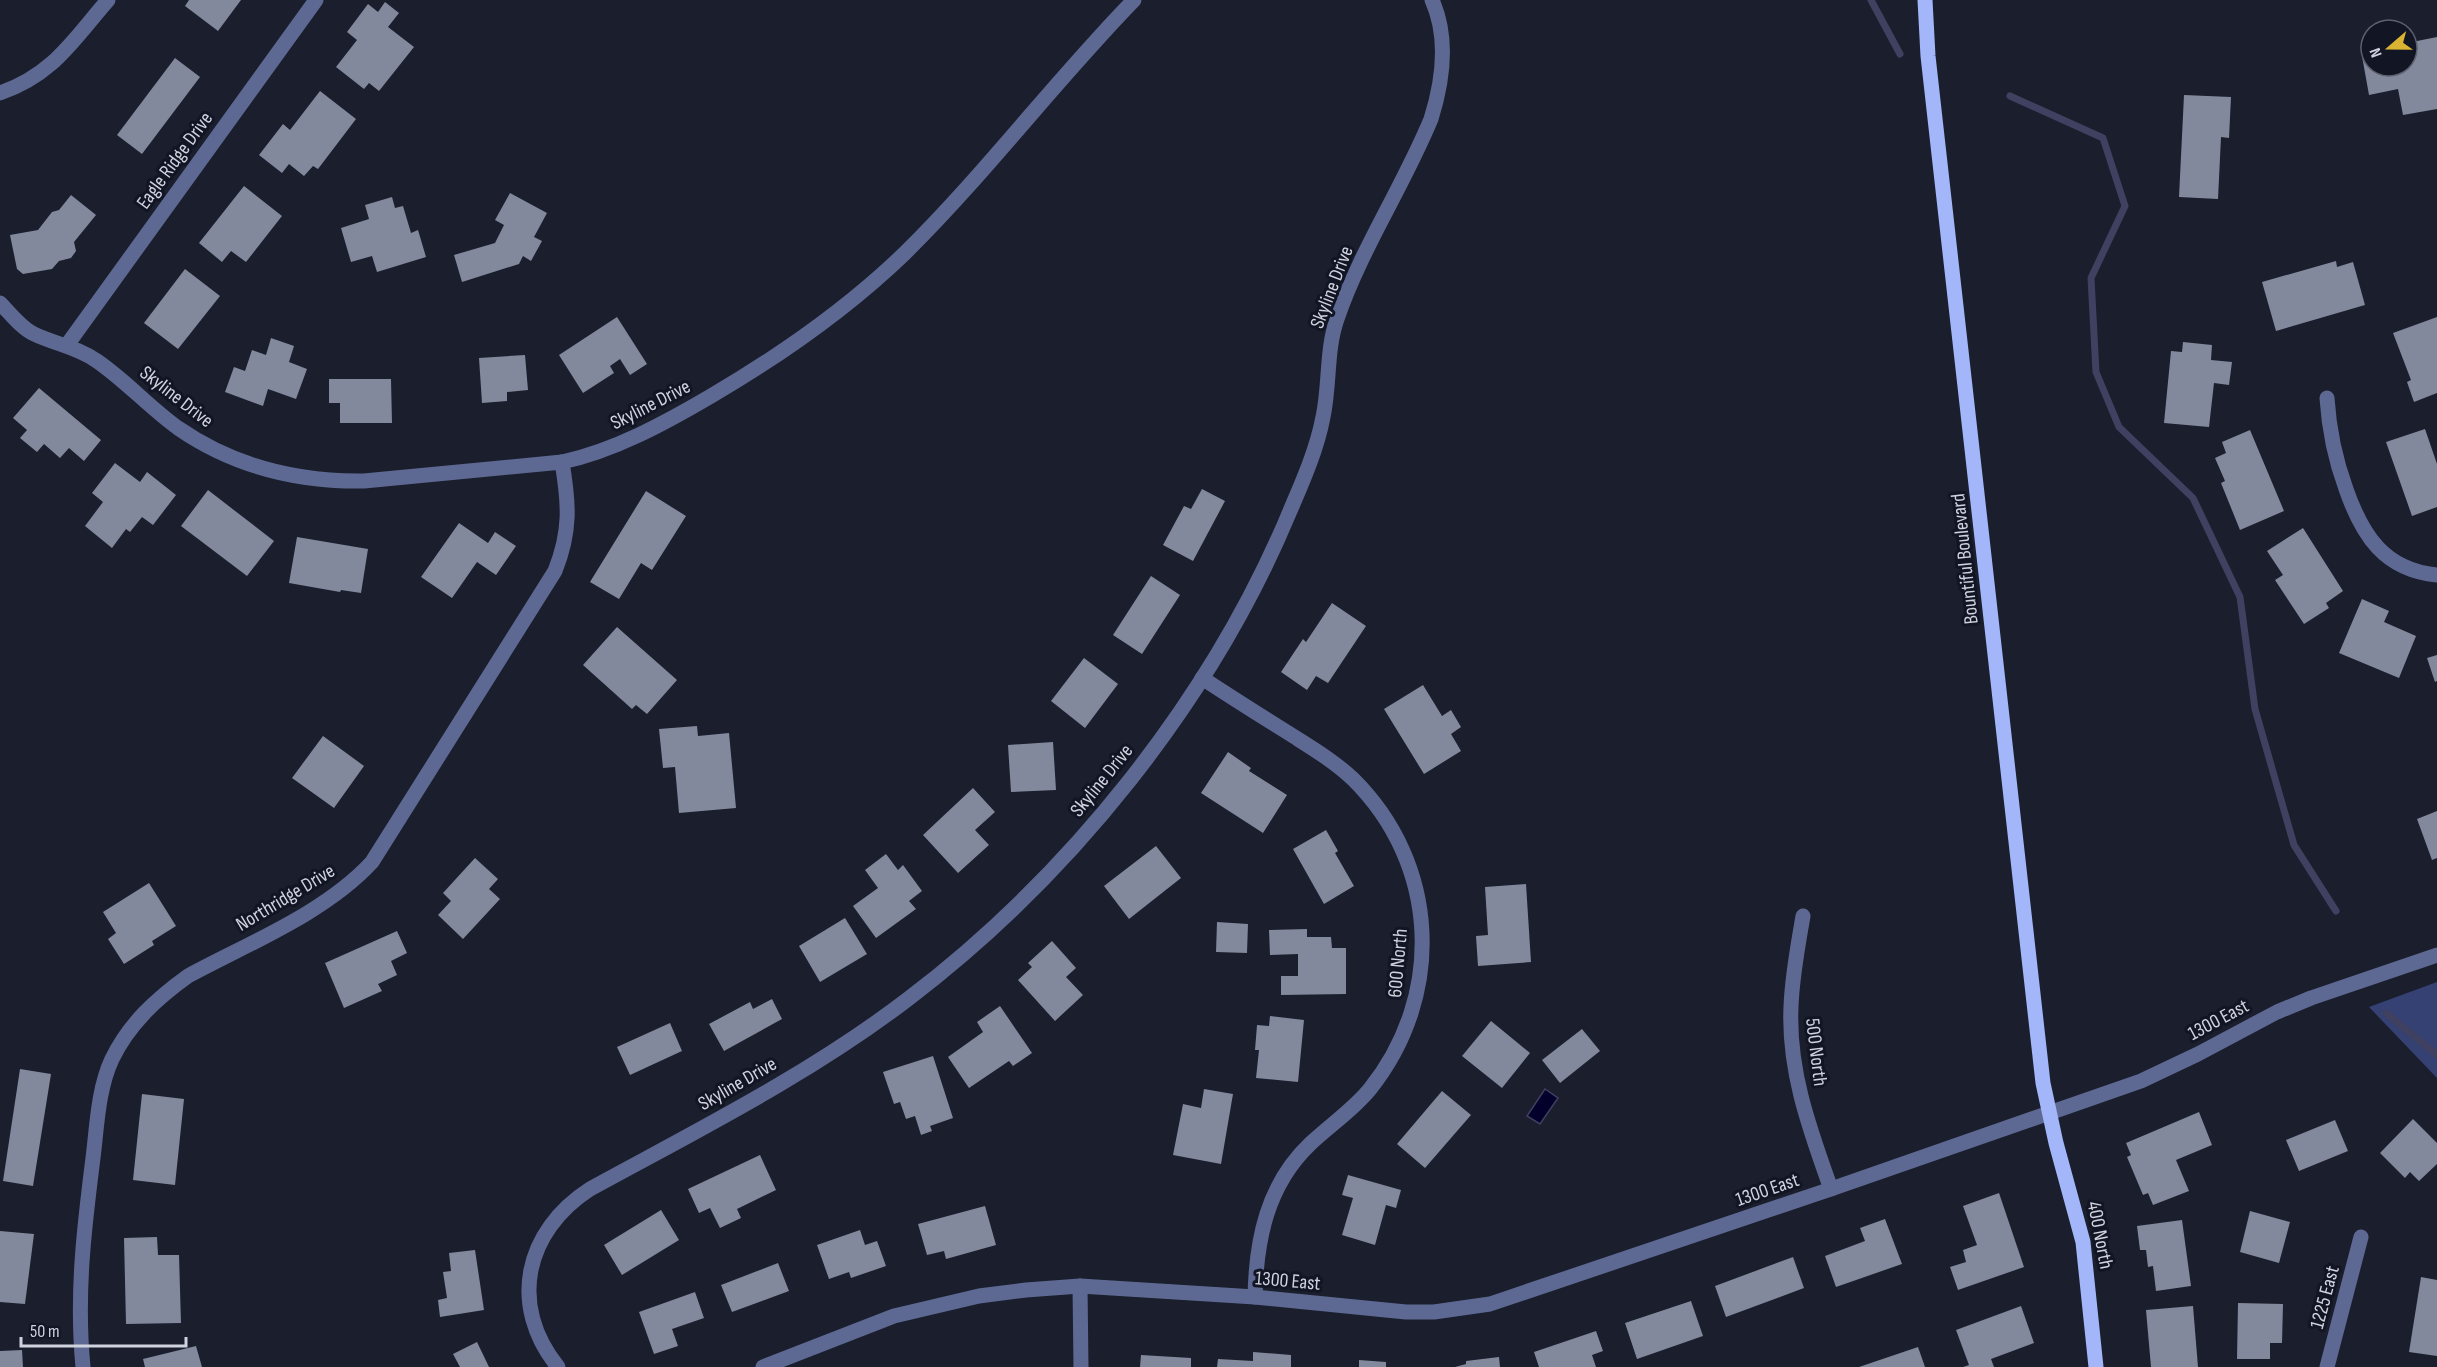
<svg xmlns="http://www.w3.org/2000/svg" width="2437" height="1367" font-family="'Sofia Sans Condensed',sans-serif">
	<rect width="100%" height="100%" fill="#1a1e2d"/>
	<path fill="#354173" d="M2437,982V1078L2369,1007Z"/>
	<path fill="#03012b" stroke="#404061" stroke-width="1.5" d="M1545,1089L1558,1098L1540,1124L1527,1116Z"/>
	<g fill="none" stroke-linecap="round" stroke-linejoin="round">
		<g stroke="#404061" stroke-width="7">
			<path d="M1871,0L1900,54"/>
			<path d="M2010,96L2103,138L2125,206L2091,278L2096,372L2119,427L2193,498L2240,597L2255,709L2294,845L2336,911"/>
			<path d="M2386,1013L2437,1055"/>
		</g>
	</g>
	<g fill="#83899c">
		<path d="M189,0H241L218,31L185,6Z"/>
		<path d="M385,2L399,13L388,27L414,47L379,91L369,83L364,89L336,67L357,40L347,32L368,4L378,12Z"/>
		<path d="M2437,37V109L2403,115L2398,89L2369,95L2362,56L2371,55V66H2407V43Z"/>
		<path d="M175,58L200,77L142,154L117,135Z"/>
		<path d="M320,91L356,119L318,169L313,166L304,176L289,164L282,173L259,155L283,124L290,130Z"/>
		<path d="M2184,95L2231,97L2229,138L2221,137L2218,199L2179,197Z"/>
		<path d="M244,186L282,216L246,262L231,251L222,262L199,243Z"/>
		<path d="M510,193L547,213L534,237L542,241L531,261L523,256L519,264L462,282L454,255L495,243L504,225L495,220Z"/>
		<path d="M71,195L96,215L74,242L76,251L71,258L59,261L52,269L23,274L17,269L10,235L38,230L52,212L59,210Z"/>
		<path d="M392,197L395,208L403,206L411,233L418,230L426,257L377,272L372,256L351,262L341,228L369,219L365,205Z"/>
		<path d="M2336,261L2337,267L2353,262L2365,305L2276,331L2262,282Z"/>
		<path d="M185,269L220,296L178,349L144,323Z"/>
		<path d="M617,317L647,364L630,375L620,359L610,366L614,373L583,393L559,355Z"/>
		<path d="M2437,317V393L2414,402L2407,382L2411,380L2393,333Z"/>
		<path d="M271,338L294,346L289,362L307,369L296,399L268,389L263,406L225,392L234,367L245,371L252,350L266,355Z"/>
		<path d="M2183,342L2212,345L2211,360L2232,362L2229,385L2214,383L2209,427L2164,423L2171,351L2182,352Z"/>
		<path d="M525,355L528,390L507,392V401L482,403L479,358Z"/>
		<path d="M329,379H391L392,423H340V403H329Z"/>
		<path d="M39,388L101,440L84,461L69,448L60,458L44,444L37,452L20,438L27,430L13,418Z"/>
		<path d="M2425,429L2437,464V507L2412,516L2386,442Z"/>
		<path d="M2250,430L2284,511L2240,530L2221,483L2225,481L2215,458L2226,453L2222,442Z"/>
		<path d="M115,463L140,482L147,472L176,495L153,525L142,517L130,532L126,529L112,548L85,526L103,502L92,493Z"/>
		<path d="M1202,489L1225,501L1193,561L1163,545L1184,506L1191,509Z"/>
		<path d="M208,490L274,541L247,576L181,526Z"/>
		<path d="M646,491L686,516L652,570L641,563L619,599L590,582Z"/>
		<path d="M459,523L488,543L495,532L516,546L496,575L477,562L452,598L421,577Z"/>
		<path d="M2303,528L2343,591L2326,603L2329,608L2304,624L2275,580L2283,575L2267,551Z"/>
		<path d="M297,537L368,549L361,593L341,590L340,592L289,583Z"/>
		<path d="M1151,576L1180,595L1142,654L1113,635Z"/>
		<path d="M2362,599L2389,611L2384,622L2416,636L2399,678L2339,653Z"/>
		<path d="M1332,603L1366,626L1328,683L1316,676L1307,690L1281,672L1303,639L1306,642Z"/>
		<path d="M617,627L677,680L647,714L636,705L632,709L583,665Z"/>
		<path d="M2437,655V681L2435,682L2427,658Z"/>
		<path d="M1084,658L1118,684L1085,728L1051,701Z"/>
		<path d="M1423,685L1442,716L1451,710L1461,727L1451,734L1461,751L1424,774L1384,709Z"/>
		<path d="M697,726L698,736L729,733L736,808L679,813L675,767L663,768L659,729Z"/>
		<path d="M323,736L364,766L334,808L292,778Z"/>
		<path d="M1053,742L1056,790L1011,792L1008,745Z"/>
		<path d="M1228,752L1251,768L1249,771L1287,795L1263,833L1201,793Z"/>
		<path d="M973,788L995,812L975,830L989,845L958,873L923,835Z"/>
		<path d="M2437,811V858L2432,860L2417,819Z"/>
		<path d="M1326,830L1338,851L1335,853L1354,886L1324,904L1293,849Z"/>
		<path d="M1156,846L1181,878L1129,919L1104,886Z"/>
		<path d="M886,854L898,870L903,865L922,891L909,901L916,909L876,938L853,906L878,888L865,870Z"/>
		<path d="M475,858L498,879L489,889L500,899L463,939L438,915L451,901L443,893Z"/>
		<path d="M149,883L176,926L152,941L154,945L124,964L108,939L116,933L103,912Z"/>
		<path d="M1526,884L1531,962L1478,966L1476,936L1488,935L1485,887Z"/>
		<path d="M845,918L867,954L820,982L799,946Z"/>
		<path d="M1217,922L1248,924L1247,953L1216,952Z"/>
		<path d="M1307,929V937H1331L1332,948H1346V994L1281,995V976H1298V954L1270,955L1269,930Z"/>
		<path d="M397,931L407,953L391,961L397,975L378,984L382,991L344,1008L325,963Z"/>
		<path d="M1052,941L1076,968L1066,977L1083,995L1055,1021L1018,980L1032,967L1028,963Z"/>
		<path d="M772,999L782,1019L724,1051L709,1024L750,1002L753,1009Z"/>
		<path d="M1000,1006L1032,1053L1013,1066L1009,1061L969,1088L948,1057L983,1032L977,1022Z"/>
		<path d="M1270,1016L1304,1020L1298,1082L1256,1078L1259,1050H1255L1257,1025L1269,1026Z"/>
		<path d="M1491,1021L1530,1053L1502,1088L1462,1056Z"/>
		<path d="M670,1023L682,1051L630,1075L617,1047Z"/>
		<path d="M1582,1029L1600,1051L1560,1083L1542,1060Z"/>
		<path d="M933,1056L953,1118L930,1126L932,1131L921,1135L915,1116L906,1119L900,1102L894,1104L883,1072Z"/>
		<path d="M20,1069L51,1074L33,1186L3,1181Z"/>
		<path d="M1204,1089L1233,1094L1221,1164L1173,1155L1183,1104L1201,1108Z"/>
		<path d="M1442,1091L1471,1115L1425,1168L1397,1144Z"/>
		<path d="M142,1094L184,1099L175,1185L133,1180Z"/>
		<path d="M2199,1112L2212,1145L2176,1160L2189,1191L2153,1205L2148,1193L2143,1195L2127,1157L2131,1155L2126,1143Z"/>
		<path d="M2413,1119L2437,1143V1164L2419,1181L2410,1172L2405,1178L2380,1153Z"/>
		<path d="M2335,1120L2348,1151L2299,1171L2286,1140Z"/>
		<path d="M760,1155L776,1190L737,1209L741,1218L720,1228L710,1208L699,1213L688,1189Z"/>
		<path d="M1348,1175L1401,1190L1396,1208L1386,1205L1375,1245L1342,1235L1353,1198L1342,1195Z"/>
		<path d="M1999,1193L2024,1267L1958,1290L1950,1267L1966,1262L1963,1250L1977,1245L1963,1206Z"/>
		<path d="M985,1206L996,1245L946,1259L944,1251L927,1255L918,1224Z"/>
		<path d="M661,1210L679,1240L622,1275L604,1245Z"/>
		<path d="M2250,1211L2290,1222L2279,1263L2240,1252Z"/>
		<path d="M1885,1219L1902,1264L1836,1287L1825,1256L1865,1241L1860,1228Z"/>
		<path d="M2182,1220L2191,1286L2156,1291L2153,1266L2148,1267L2146,1250H2140L2137,1226Z"/>
		<path d="M860,1230L865,1245L877,1241L886,1266L851,1278L849,1272L829,1279L817,1245Z"/>
		<path d="M0,1231L34,1234L25,1304L0,1302Z"/>
		<path d="M157,1237L158,1255H179L181,1323L126,1324L124,1238Z"/>
		<path d="M475,1250L484,1310L440,1317L438,1300L447,1298L443,1272L451,1271L449,1253Z"/>
		<path d="M1793,1257L1804,1288L1726,1317L1715,1286Z"/>
		<path d="M778,1263L789,1291L732,1312L721,1285Z"/>
		<path d="M2421,1277L2437,1280V1356L2409,1352Z"/>
		<path d="M695,1292L704,1318L672,1329L678,1346L654,1354L639,1312Z"/>
		<path d="M1691,1301L1703,1336L1637,1359L1625,1323Z"/>
		<path d="M2238,1303L2283,1304L2282,1343H2270V1359H2237Z"/>
		<path d="M2021,1306L2034,1343L1991,1359L1994,1367H1963L1969,1365L1956,1330Z"/>
		<path d="M2193,1306L2198,1367H2151L2146,1310Z"/>
		<path d="M1596,1331L1603,1351L1592,1355L1596,1367H1539L1534,1352Z"/>
		<path d="M477,1342L489,1367H460L453,1354Z"/>
		<path d="M196,1346L202,1367H145L143,1359Z"/>
		<path d="M1918,1347L1925,1367H1859Z"/>
		<path d="M22,1350L23,1367H0V1351Z"/>
		<path d="M1253,1352L1291,1355V1367H1217L1218,1359L1253,1361Z"/>
		<path d="M1141,1355L1191,1358V1367H1140Z"/>
		<path d="M1499,1357L1500,1367H1455L1466,1364V1361Z"/>
		<path d="M1359,1360L1386,1362V1367H1359Z"/>
	</g>
	<g fill="none" stroke-linecap="round" stroke-linejoin="round">
		<g stroke="#5d6992" stroke-width="15">
			<path d="M0,93C53,75 73,40 108,0"/>
			<path d="M0,303C10,313 21,328 34,334C55,344 77,347 97,361C126,381 149,407 178,428C233,466 298,482 364,481L562,462C614,451 665,423 711,396C781,355 847,309 905,253C986,173 1055,81 1134,0"/>
			<path d="M67,345L316,0"/>
			<path d="M2327,398C2329,430 2335,459 2346,489C2362,535 2384,570 2437,575"/>
			<path d="M1202,678C1231,697 1261,716 1290,734C1312,748 1334,761 1353,779C1439,864 1445,995 1370,1089C1353,1110 1330,1125 1310,1144C1267,1185 1256,1240 1255,1297"/>
			<path d="M1803,916C1798,946 1792,976 1791,1007C1788,1071 1810,1130 1831,1189"/>
			<path d="M1080,1286L1081,1367"/>
			<path d="M83,1367C76,1295 84,1229 93,1158C97,1126 98,1089 112,1059C129,1024 156,999 188,976C249,943 325,913 372,862L555,571C571,531 569,504 562,462"/>
			<path d="M558,1367C508,1305 525,1231 590,1189C698,1130 810,1074 908,999C1070,876 1212,699 1290,511C1303,481 1317,449 1323,417C1330,385 1326,350 1337,319C1361,249 1403,187 1431,119C1443,81 1449,38 1432,0"/>
			<path d="M763,1367L894,1316L979,1296L1026,1290L1080,1286L1255,1297L1406,1312H1434L1490,1304L1831,1189L2141,1081L2198,1054L2277,1012L2311,998L2437,955"/>
			<path d="M2327,1367L2361,1237"/>
		</g>
		<path stroke="#a2b6f9" stroke-width="15" d="M1925,0L1928,56L2043,1083L2056,1143L2083,1242L2096,1367"/>
	</g>
	<g text-anchor="middle" stroke-width="6" stroke-linejoin="round" paint-order="stroke">
		<g font-size="20" fill="#d0d3de" stroke="#111524">
			<text transform="translate(174 160) rotate(-54)" y="7">Eagle Ridge Drive</text>
			<text transform="translate(1331 287) rotate(-69)" y="7">Skyline Drive</text>
			<text transform="translate(177 396) rotate(38)" y="7">Skyline Drive</text>
			<text transform="translate(650 404) rotate(-27)" y="7">Skyline Drive</text>
			<text transform="translate(1964 559) rotate(-96)" y="7">Bountiful Boulevard</text>
			<text transform="translate(1101 780) rotate(-51)" y="7">Skyline Drive</text>
			<text transform="translate(285 897) rotate(-31)" y="7">Northridge Drive</text>
			<text transform="translate(1397 963) rotate(-85)" y="7">600 North</text>
			<text transform="translate(2218 1019) rotate(-28)" y="7">1300 East</text>
			<text transform="translate(1817 1052) rotate(83)" y="7">500 North</text>
			<text transform="translate(737 1083) rotate(-30)" y="7">Skyline Drive</text>
			<text transform="translate(1767 1189) rotate(-19)" y="7">1300 East</text>
			<text transform="translate(2101 1235) rotate(79)" y="7">400 North</text>
			<text transform="translate(1288 1280) rotate(5)" y="7">1300 East</text>
			<text transform="translate(2324 1297) rotate(-75)" y="7">1225 East</text>
		</g>
	</g>
	<g transform="translate(2389 48) rotate(250)"><circle r="28" fill="#111524" stroke="#5d616e" stroke-width="1.5"/>
	<path d="M0-4.5L10 22L0 15L-10 22Z" fill="#dab333"/>
	<text y="-9" font-size="16" font-weight="bold" text-anchor="middle" fill="#d0d3de">N</text>
	</g>
	<path d="M21 1337v9h165v-9" fill="none" stroke="#d0d3de" stroke-width="3"/>
	<text x="30" y="1337" font-size="18" fill="#d0d3de" stroke="#111524" stroke-width="4.5" paint-order="stroke">50 m</text>
</svg>
